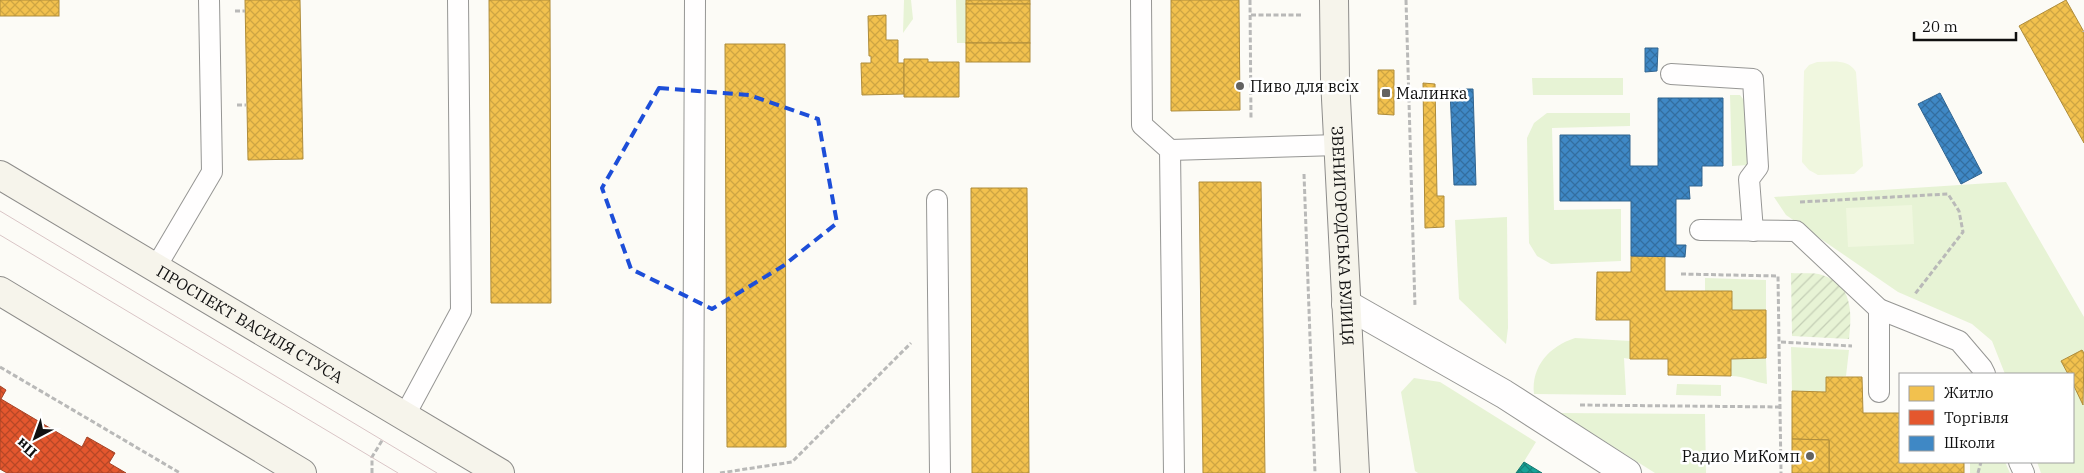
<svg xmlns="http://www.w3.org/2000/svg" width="2084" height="473" font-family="'IBM Plex Serif',serif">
	<defs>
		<pattern id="garden-furrows" width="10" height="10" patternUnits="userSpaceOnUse" patternTransform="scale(1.25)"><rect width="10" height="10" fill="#e7f3d5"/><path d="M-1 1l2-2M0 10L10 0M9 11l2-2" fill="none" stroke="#c5cfb6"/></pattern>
		<pattern id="homes-cross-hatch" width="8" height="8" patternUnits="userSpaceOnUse" patternTransform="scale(1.25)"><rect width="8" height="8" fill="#f2c14e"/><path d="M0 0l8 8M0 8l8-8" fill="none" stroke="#cea543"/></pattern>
		<pattern id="shops-cross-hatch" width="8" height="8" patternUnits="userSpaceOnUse" patternTransform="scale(1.25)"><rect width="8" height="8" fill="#e4572e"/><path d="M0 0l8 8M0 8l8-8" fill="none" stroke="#b74726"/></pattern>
		<pattern id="schools-cross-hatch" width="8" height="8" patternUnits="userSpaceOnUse" patternTransform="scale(1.25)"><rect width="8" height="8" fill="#3f88c5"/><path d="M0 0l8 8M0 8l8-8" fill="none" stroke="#336e9f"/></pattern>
		<pattern id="public-cross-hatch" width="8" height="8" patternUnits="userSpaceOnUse" patternTransform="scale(1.25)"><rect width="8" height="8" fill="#17a398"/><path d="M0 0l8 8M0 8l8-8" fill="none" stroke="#13837b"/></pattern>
	</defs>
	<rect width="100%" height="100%" fill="#fcfbf6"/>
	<g fill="#e7f3d5">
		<path d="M904,0H911L913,19L903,33Z"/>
		<path d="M956,0H966V43H957Z"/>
		<path d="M1532,78H1623V95H1533Z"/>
		<path d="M1730,95H1740L1746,103L1749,165L1732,166Z"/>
		<path d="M1547,113H1630V126L1552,128L1554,210L1621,209V261L1551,264L1537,256L1529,243L1527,138L1534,123Z"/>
		<path d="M2006,182L2084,317V473H2041L2037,462H2073V374H2005L1992,341L1972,324L1898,292L1786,215L1774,197Z"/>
		<path d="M1507,217L1508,328L1506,344L1459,299L1455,220Z"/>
		<path d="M1705,278L1766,280V310H1732V292H1705Z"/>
		<path d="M1575,338L1631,341L1630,359L1624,358L1626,395L1534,394C1531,366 1550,346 1575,338Z"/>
		<path d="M1791,347L1849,350L1846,376L1826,377V392L1792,391Z"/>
		<path d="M1766,358L1767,384C1754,382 1744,376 1731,376V359Z"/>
		<path d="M1414,378L1440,382L1536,442L1517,473H1418L1415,471L1401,392Z"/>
		<path d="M1677,384L1721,385V396L1676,395Z"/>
		<path d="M1560,413L1705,414L1706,473H1655Z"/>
		<path d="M1970,462H2005L2010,473H1970Z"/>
	</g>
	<path fill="url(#garden-furrows)" d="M1791,273C1801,274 1813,272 1822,275C1853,284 1852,313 1849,339L1792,336Z"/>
	<g fill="#f0f7df">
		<path d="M1817,62C1832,62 1848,58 1856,72L1863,166L1854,174L1818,175L1809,170L1802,162L1804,71L1809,65Z"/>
		<path d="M1912,205L1914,244L1848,247L1846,208Z"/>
	</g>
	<g fill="url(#homes-cross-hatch)" stroke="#ae8c3b">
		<rect x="0" y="0" width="59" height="16"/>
		<path d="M245,0H300L303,159L248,160Z"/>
		<path d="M489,0H550L551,303H491Z"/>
		<rect x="966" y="0" width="64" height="4"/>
		<path d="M1171,0H1239L1240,110L1171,111Z"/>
		<path d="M2066,0L2084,32V143L2019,26Z"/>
		<rect x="966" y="4" width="64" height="39"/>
		<path d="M886,15V40H898V63H904V94L862,95L861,63H871V56H869L868,16Z"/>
		<rect x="966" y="43" width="64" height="19"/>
		<path d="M725,44H785L786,447H727Z"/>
		<path d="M904,59H928V62H959V97H904Z"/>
		<path d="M1378,70H1394V115L1378,114Z"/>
		<path d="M1423,83L1435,84L1437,196H1444V227L1425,228Z"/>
		<path d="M1199,182H1261L1265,473H1203Z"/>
		<path d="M971,188H1027L1029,473H972Z"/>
		<path d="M1631,256H1665V291H1732V310H1766V358L1731,359V376L1668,375V359H1630V320H1596L1597,272H1631Z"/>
		<path d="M2082,350L2084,353L2083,405L2073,384V374H2068L2061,361Z"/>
		<path d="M1826,377H1862L1863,413H1900V462H1964V473H1829V440L1792,439V391L1826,392Z"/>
		<path d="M1792,439L1829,440V473H1792Z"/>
	</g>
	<path fill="url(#shops-cross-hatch)" stroke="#a44225" d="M0,386L6,390L1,399L82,447L87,437L115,453L109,463L126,473H7L0,469Z"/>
	<g fill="url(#schools-cross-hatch)" stroke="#31648f">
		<path d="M1645,48H1658L1657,71L1645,72Z"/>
		<path d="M1450,89H1473L1476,185H1454Z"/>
		<path d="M1940,93L1982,173L1961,184L1918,104Z"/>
		<path d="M1658,98H1723V166H1702V186H1689L1690,199H1676V245H1686L1685,257L1631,256V201H1560V135H1630V166H1658Z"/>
	</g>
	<path fill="url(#public-cross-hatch)" stroke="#15776f" d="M1524,462L1542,473H1516Z"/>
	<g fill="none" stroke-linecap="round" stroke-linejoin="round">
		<g stroke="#969694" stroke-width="22">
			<g id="lane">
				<path d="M1141,0L1142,125L1170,150L1174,473"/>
				<path d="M1671,74L1753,79L1758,167L1749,179L1753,231"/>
				<path d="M1170,150L1338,145"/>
				<path d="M937,200L940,473"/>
				<path d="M1700,230L1796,231L1879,309L1959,341L1982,368L1985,374"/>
				<path d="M156,267L212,172L209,0"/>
				<path d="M1879,309V392"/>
				<path d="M405,415L461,311L458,0"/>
				<path d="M2019,462L2024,473"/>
				<path d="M693,473L695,0"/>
			</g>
		</g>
		<g stroke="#969694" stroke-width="30">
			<path id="street" d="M1346,304L1504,394L1627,473"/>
		</g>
		<g stroke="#8d8c8a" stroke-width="30">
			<g id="secondary">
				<path id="s1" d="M1334,0L1335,79L1355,473"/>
				<path id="s2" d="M0,175L500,473"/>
				<path d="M0,291L302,473"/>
			</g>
		</g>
		<g stroke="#b9b9b8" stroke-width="3" stroke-dasharray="5 2.5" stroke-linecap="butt">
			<path d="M1250,0L1251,119"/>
			<path d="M1406,0L1415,307"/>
			<path d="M235,11H245"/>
			<path d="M1251,15H1301"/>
			<path d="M2084,32V31"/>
			<path d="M237,105H246"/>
			<path d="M1304,174L1315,473"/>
			<path d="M1800,202L1948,194L1959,211L1963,232L1915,294"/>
			<path d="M1681,274L1778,276L1781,473"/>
			<path d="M1781,342L1852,346"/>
			<path d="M0,367L180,473"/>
			<path d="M1580,405L1780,407"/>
			<path d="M372,473V457L383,439"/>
			<path d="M720,473L792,462L911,343"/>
			<path d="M1978,473L1981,462"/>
		</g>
		<use href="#lane" stroke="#fffefe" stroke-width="20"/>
		<use href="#street" stroke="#fffefe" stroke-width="28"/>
		<use href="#secondary" stroke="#f6f4eb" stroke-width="28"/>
		<g stroke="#d9c5c6" stroke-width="1">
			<path d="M0,211L437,473"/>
			<path d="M0,235L398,473"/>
		</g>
	</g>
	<path fill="none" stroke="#1d4ed8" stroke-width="4" stroke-dasharray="10 6" stroke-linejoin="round" d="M659,88L749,95L818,119L837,223L783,266L712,309L631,269L602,188Z"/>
	<g fill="#636260" stroke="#fff" stroke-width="2">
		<circle cx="1240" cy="86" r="5"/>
		<rect x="1381" y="88" width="10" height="10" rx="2.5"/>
		<circle cx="1810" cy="456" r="5"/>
	</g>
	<g text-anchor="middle" stroke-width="5" stroke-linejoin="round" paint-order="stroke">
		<g font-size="16" fill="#101010" stroke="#fff" text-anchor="start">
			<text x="1250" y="92">Пиво для всіх</text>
			<text x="1396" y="99">Малинка</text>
			<text x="1800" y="462" text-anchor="end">Радио МиКомп</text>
		</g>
		<g font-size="16" fill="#101010" stroke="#fff">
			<text dy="6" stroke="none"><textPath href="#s1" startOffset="236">ЗВЕНИГОРОДСЬКА ВУЛИЦЯ</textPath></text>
			<text dy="6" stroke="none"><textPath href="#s2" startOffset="291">ПРОСПЕКТ ВАСИЛЯ СТУСА</textPath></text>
		</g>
	</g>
	<rect x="1899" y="373" width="175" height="90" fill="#ffffff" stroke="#9f9f9f"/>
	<rect x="1909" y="386" width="25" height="15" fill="#f2c14e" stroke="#9f9f9f"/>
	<text x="1944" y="398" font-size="15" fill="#101010">Житло</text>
	<rect x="1909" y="410" width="25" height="15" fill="#e4572e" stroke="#9f9f9f"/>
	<text x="1944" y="423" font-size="15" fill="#101010">Торгівля</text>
	<rect x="1909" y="436" width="25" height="15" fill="#3f88c5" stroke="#9f9f9f"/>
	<text x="1944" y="448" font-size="15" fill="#101010">Школи</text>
	<g transform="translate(35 438) rotate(221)" stroke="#ffffff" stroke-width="4" paint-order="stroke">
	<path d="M0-4L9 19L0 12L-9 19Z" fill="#101010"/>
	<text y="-8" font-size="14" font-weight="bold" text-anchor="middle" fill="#101010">Пн</text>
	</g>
	<path d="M1914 32v8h102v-8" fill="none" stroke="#101010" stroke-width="2.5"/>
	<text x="1922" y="32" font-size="15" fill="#101010" stroke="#ffffff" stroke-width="4" paint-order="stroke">20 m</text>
</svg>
